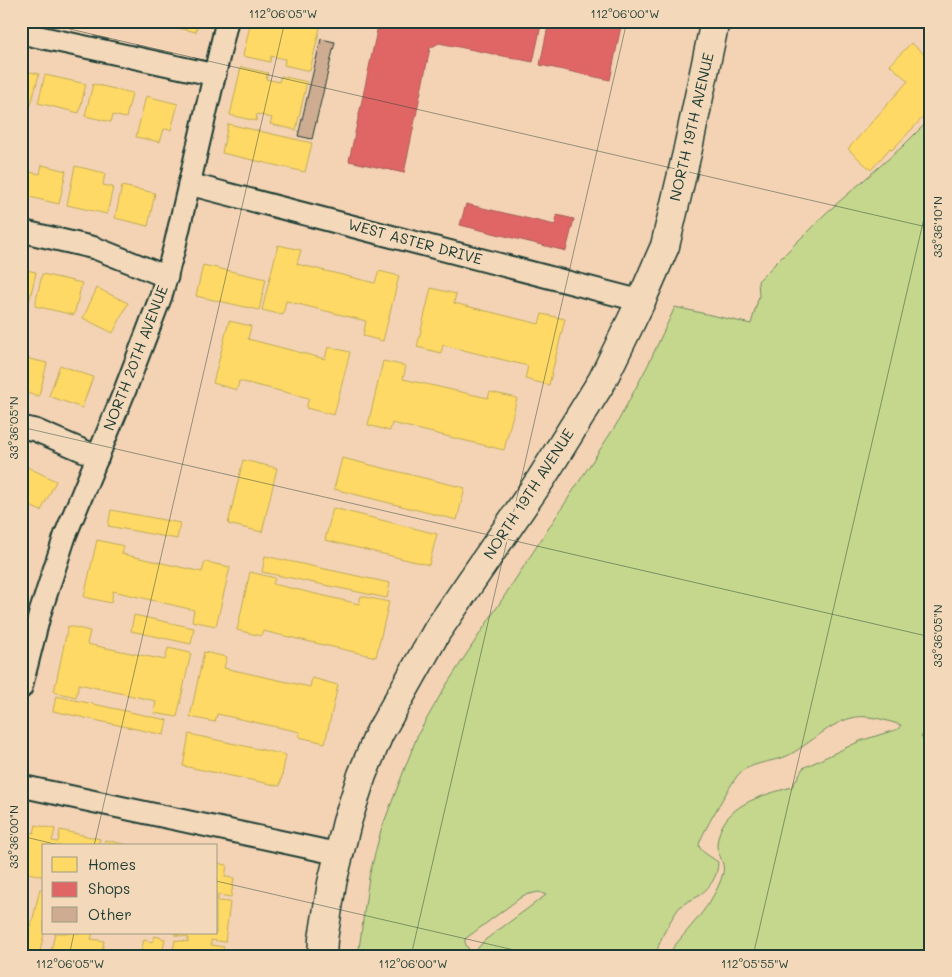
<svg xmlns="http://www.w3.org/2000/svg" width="952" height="977" font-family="Mali,sans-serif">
	<rect width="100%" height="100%" fill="#f4d3b4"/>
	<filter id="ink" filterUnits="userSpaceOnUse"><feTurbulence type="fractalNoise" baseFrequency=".02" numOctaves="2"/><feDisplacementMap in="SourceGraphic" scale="10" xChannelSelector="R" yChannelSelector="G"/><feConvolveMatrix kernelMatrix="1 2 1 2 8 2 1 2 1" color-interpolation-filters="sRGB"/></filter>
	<g filter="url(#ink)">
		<path fill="#c4d78c" stroke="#728a60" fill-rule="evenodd" d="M931,118V730L921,736L925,742L931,740V956H667C686,929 714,906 723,873C726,863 716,853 717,844C721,805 760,796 792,787L803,768L860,741L898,729L901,725C888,721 870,715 856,717C829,722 811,744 787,756C773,762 747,763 738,775C732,782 699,838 699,845C699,851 713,858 718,862C718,877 709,889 697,897C691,900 684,903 680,907C673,915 655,946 657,956H358L369,877L381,830L418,734L445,687L616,425L648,365L675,307L751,324L759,296L758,281L825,214L902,147ZM539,892L546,895L485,940L472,955L465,943V939L524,895Z"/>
		<g fill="#ffd966" stroke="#bcaa57">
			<path d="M158,21H198L196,32L157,23Z"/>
			<path d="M251,21H283L293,24L294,21H312L321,23L310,71L284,65L285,59L271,56L270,62L243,56Z"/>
			<path d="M911,43L929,58L931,56V109L892,150L890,148L871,170L848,149L908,81L890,65Z"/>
			<path d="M241,67L268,73L266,79L279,82L281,76L307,82L296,130L270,124L272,118L257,114L256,121L230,115Z"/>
			<path d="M21,70L39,74L31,105L21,103Z"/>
			<path d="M45,75L86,84L79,113L38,103Z"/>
			<path d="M93,84L132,93L126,118L113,115L111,122L85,116Z"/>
			<path d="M146,96L178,104L171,130L164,129L160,142L136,137Z"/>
			<path d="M228,124L312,143L305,172L222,153Z"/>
			<path d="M42,165L66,171L59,204L21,195L25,171L40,174Z"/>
			<path d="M75,166L105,173L103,185L113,187L107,214L67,205Z"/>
			<path d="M122,186L155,193L148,226L115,218Z"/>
			<path d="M278,245L301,250L297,264L375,283L379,271L399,276L383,341L363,336L366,321L286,301L283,315L262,310Z"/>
			<path d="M203,265L266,279L259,310L196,296Z"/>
			<path d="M21,269L36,272L29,303L21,302Z"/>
			<path d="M42,274L82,283L74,315L35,306Z"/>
			<path d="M97,288L128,303L113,333L83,318Z"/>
			<path d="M431,288L456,294L454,303L539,324L542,314L565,319L549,385L525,379L528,366L443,345L441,353L417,347Z"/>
			<path d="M229,321L251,326L248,339L325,359L328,347L350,352L334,415L306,408L309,398L239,381L237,390L213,383Z"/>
			<path d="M21,357L47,363L39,396L21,392Z"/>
			<path d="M383,361L406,366L403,379L488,398L490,392L517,398L504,450L392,423L390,431L368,425Z"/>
			<path d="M60,365L93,377L82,408L49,396Z"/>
			<path d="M342,458L465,488L457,520L334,489Z"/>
			<path d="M243,460L277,468L262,532L228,524Z"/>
			<path d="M25,466L56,481L41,511L21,502V473Z"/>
			<path d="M333,508L437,534L429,565L325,540Z"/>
			<path d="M111,510L180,523L177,539L108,526Z"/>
			<path d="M97,540L124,546L122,554L202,572L205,562L230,567L216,626L192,621L194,610L113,591L111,603L84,597Z"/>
			<path d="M265,556L390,583L387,598L262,572Z"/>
			<path d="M250,572L275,578L273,584L359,604L361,596L389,602L376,657L263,631L261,636L237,630Z"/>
			<path d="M134,615L194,628L191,644L131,631Z"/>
			<path d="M68,626L90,631L87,644L165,660L168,648L191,653L177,717L154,713L156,701L79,684L76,697L54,692Z"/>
			<path d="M204,652L227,657L224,668L310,687L312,678L338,685L325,743L299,737L300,732L217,714L215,722L190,717Z"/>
			<path d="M56,696L167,720L164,735L53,711Z"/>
			<path d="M189,734L286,755L280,786L183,766Z"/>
			<path d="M36,825L55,829L52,841L58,842L60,830L100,839L98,846H44V877L25,872L27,864L21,863L23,830L34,833Z"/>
			<path d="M105,840L132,846H104Z"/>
			<path d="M216,863L227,865L225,877L234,878L231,897L218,895V901L230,902L225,942L211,940V945L224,947L223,956H172L175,940L188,942V937L175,935V933H216Z"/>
			<path d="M40,889L44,890V933L39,956H24Z"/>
			<path d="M55,933H93L91,939L104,941L101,956H50Z"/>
			<path d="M155,936L165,939L162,956H140L144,940L153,942Z"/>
		</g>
		<g fill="#e06666" stroke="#a65a57">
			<path d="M379,21H542L533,62L439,43L430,48L404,173L349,161Z"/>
			<path d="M564,21H622L610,80L540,65L548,26L563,29Z"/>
			<path d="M466,204L555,225L557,215L574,219L566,251L460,225Z"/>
		</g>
		<path fill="#ceac91" stroke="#1f3d34" d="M321,39L335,42L312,139L298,136Z"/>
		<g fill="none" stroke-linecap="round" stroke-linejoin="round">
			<g stroke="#1f3d34" stroke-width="25">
				<g id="minor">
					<path d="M21,33L215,75"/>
					<path d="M189,184L641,301"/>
					<path d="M21,231L95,248L167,277"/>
					<path d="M21,427L35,430L98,457"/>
					<path d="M21,688L40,613L65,536L125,390L161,296L175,245L227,21"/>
					<path d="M21,786L339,854"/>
				</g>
			</g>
			<g stroke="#1f3d34" stroke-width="31">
				<path id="major" d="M322,956L323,939L332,883L347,822L362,775L379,734L437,631L541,479L602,381L641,301L665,246L687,153L715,21"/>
			</g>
			<use href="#minor" stroke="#f3d9ba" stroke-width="21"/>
			<use href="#major" stroke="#f3d9ba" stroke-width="28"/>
		</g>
	</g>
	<path fill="none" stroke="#1f3d34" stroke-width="1" stroke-opacity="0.45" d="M35,21L931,228M21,427L931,637M21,836L63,846M94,846L285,21M216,881L540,956M69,956L74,933M411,956L627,21M753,956L931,188"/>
	<g text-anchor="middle" stroke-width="5" stroke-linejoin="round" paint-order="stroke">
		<g font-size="15" fill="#1f3d34" stroke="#f3d9ba">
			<text transform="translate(692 127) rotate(-77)" y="5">NORTH 19TH AVENUE</text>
			<text transform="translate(415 242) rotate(15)" y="5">WEST ASTER DRIVE</text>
			<text transform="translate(136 358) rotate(-69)" y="5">NORTH 20TH AVENUE</text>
			<text transform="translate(529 494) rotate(-57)" y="5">NORTH 19TH AVENUE</text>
		</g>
	</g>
	<rect width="952" height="977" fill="none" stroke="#f3d9ba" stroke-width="55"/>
	<rect x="42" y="844" width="175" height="90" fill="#f3d9ba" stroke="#9e9b84"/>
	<rect x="52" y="857" width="25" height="15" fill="#ffd966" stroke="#9e9b84"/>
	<text x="88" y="870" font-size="15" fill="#1f3d34">Homes</text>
	<rect x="52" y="882" width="25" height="15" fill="#e06666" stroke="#9e9b84"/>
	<text x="88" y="894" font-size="15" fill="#1f3d34">Shops</text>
	<rect x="52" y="907" width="25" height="15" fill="#ceac91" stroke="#9e9b84"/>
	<text x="88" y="920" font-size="15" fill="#1f3d34">Other</text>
	<rect x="28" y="28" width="896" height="922" fill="none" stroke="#1f3d34" stroke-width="2"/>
	<g font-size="12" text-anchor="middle" fill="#1f3d34">
		<text x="283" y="18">112°06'05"W</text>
		<text x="625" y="18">112°06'00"W</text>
		<text transform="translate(938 227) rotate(-90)" y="4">33°36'10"N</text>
		<text transform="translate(14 428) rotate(-90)" y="4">33°36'05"N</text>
		<text transform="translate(938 636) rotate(-90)" y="4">33°36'05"N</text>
		<text transform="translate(14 837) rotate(-90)" y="4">33°36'00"N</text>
		<text x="70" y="968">112°06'05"W</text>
		<text x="413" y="968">112°06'00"W</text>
		<text x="755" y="968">112°05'55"W</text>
	</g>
</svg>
